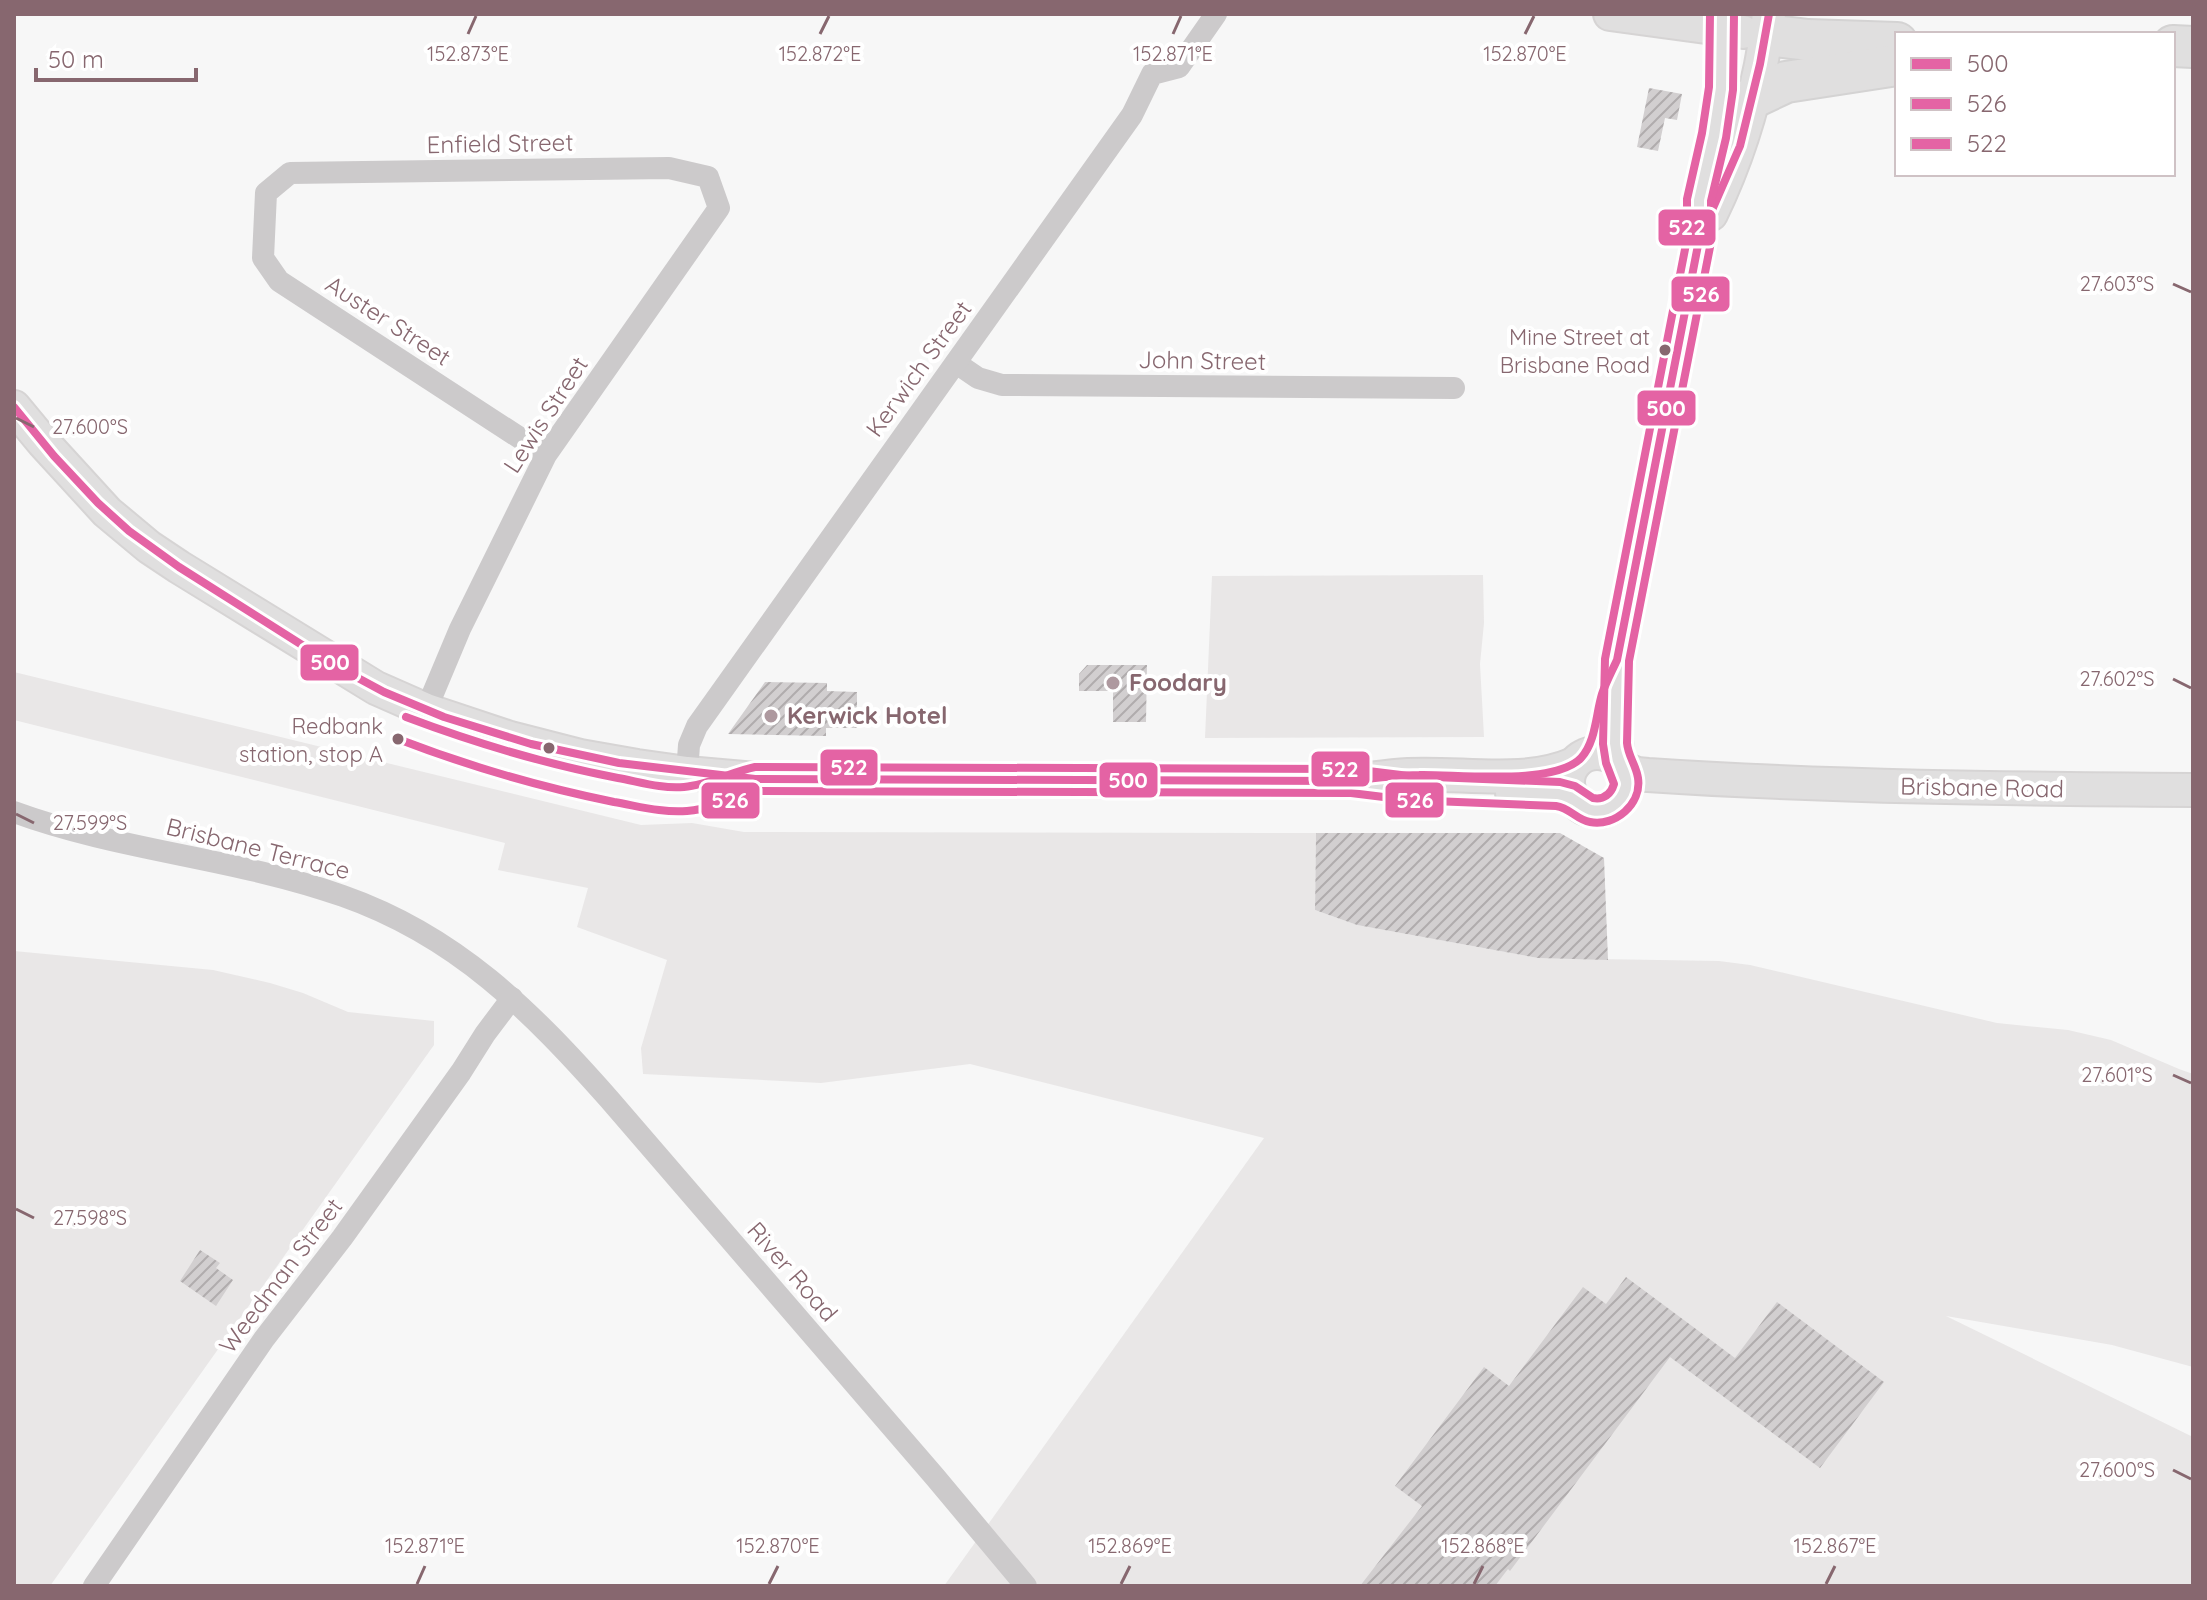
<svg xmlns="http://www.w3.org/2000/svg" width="2207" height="1600" font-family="Quicksand,sans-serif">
	<defs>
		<pattern id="building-hatch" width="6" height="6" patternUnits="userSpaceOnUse" patternTransform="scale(2)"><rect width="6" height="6" fill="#d2cfd0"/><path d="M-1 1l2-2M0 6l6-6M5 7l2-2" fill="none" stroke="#b0acad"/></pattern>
	</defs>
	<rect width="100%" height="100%" fill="#f7f7f7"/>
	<g fill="#e9e7e7">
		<path d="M1483,575L1484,623L1480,664L1484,737L1205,738L1212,576Z"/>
		<path d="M14,672L641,825L692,823L744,832L1316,833L1315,910L1357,925L1538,958L1719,961L1750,965L1997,1023L2068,1030L2111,1040L2179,1069L2193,1074V1367L2112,1345L1946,1316L2193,1437V1586H944L1264,1138L970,1064L821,1083L643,1074L641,1048L667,960L577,927L588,888L498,870L505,843L14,720Z"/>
		<path d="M14,951L213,970L270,983L303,993L348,1012L434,1021V1045L424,1059L50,1586H14Z"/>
	</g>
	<g fill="url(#building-hatch)">
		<path d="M1649,88L1682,94L1677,120L1665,118L1658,151L1637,147Z"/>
		<path d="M1087,665H1147L1146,722H1113V691H1079V674Z"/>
		<path d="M765,682L827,683V691L857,692V728H826V736L728,734Z"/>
		<path d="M1316,833H1560L1604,858L1608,960L1538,958L1357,925L1315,910Z"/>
		<path d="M200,1250L220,1263L216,1268L233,1280L216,1306L180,1281Z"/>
		<path d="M1626,1277L1735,1358L1777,1302L1884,1382L1820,1468L1670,1357L1510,1571L1508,1569L1495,1586H1360L1422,1506L1395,1486L1484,1367L1509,1386L1583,1287L1606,1304Z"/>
	</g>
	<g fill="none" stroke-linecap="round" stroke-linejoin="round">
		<g stroke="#d6d4d4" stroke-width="36">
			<g id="secondary">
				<path d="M1610,14L1743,32"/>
				<path d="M1711,214C1741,152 1761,82 1769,14"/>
				<path d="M14,407L43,442L107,512L149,547L179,567L376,688L426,710L510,738L580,756L637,766L687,773L755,779L1352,781C1371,779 1389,776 1408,775C1462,772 1523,786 1574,764"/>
				<circle cx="1597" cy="782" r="29"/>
				<path d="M1617,759L1615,722L1617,660L1699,240V200L1714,135L1721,88L1722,14"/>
				<path d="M1623,768L1637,774L1648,775C1829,787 2011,789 2193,790"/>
				<path d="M1512,793L1558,794L1573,797"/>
			</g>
		</g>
		<g stroke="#d4d3d3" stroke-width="44">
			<g id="motorway">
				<path d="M1766,35L1808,40L1897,43"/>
				<path d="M2173,46L2193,47"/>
				<path d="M1752,98L1786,82L1897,65"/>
			</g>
		</g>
		<g stroke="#cccacb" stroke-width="22">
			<path d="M956,363L978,378L1002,385L1454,388"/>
			<path d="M426,710L460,629L546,455L719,208L708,177L669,168L290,173L266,193L263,258L279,281L546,455"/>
			<path d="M687,773L689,745L697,726L1132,115L1152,74L1179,67L1216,14"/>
			<path d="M14,812C120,851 236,858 343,896C457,936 531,1011 609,1099L935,1477L1026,1586"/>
			<path d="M94,1586L264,1339L342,1238L461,1072L485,1034L512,998"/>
		</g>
		<use href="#secondary" stroke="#e0dfdf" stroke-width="32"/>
		<use href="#motorway" stroke="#e0dfdf" stroke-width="40"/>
		<g stroke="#fff" stroke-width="14">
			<path id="bus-1" d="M14,407L54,456L98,503L129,531L179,567L332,664L384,692L444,717L531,744L619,763L755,779L1352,781C1374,778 1397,775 1419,775C1457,774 1554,786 1581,758C1596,742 1596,713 1602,694C1606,682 1612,671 1617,660L1699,240L1740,146L1760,64L1769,14"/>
		</g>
		<g stroke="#fff" stroke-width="14">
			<path id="bus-2" d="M398,739C468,766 540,787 614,802C638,806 662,813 687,811C711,809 734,799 757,791L1351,793L1408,800L1556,806C1570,808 1577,820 1590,822C1615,827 1642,804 1638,778C1636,765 1628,756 1627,743L1629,661L1711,242V201L1726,138L1733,90L1734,14"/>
		</g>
		<g stroke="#fff" stroke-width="14">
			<path id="bus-3" d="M406,717C475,743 545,764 618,778C640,782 662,789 684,787C709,785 731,772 755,767L1352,769L1409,776L1560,782L1575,786L1593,798C1604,800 1611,794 1614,784L1606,763L1603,744L1605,659L1687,239V199L1702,133L1709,87L1710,14"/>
		</g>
		<use href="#bus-1" stroke="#e463a4" stroke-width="8"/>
		<use href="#bus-2" stroke="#e463a4" stroke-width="8"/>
		<use href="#bus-3" stroke="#e463a4" stroke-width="8"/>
	</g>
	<path fill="none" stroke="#87676f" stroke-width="3" d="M468,34L476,16M820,34L829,16M1173,34L1181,16M1525,34L1534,16M2173,284L2191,292M16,418L34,427M2173,679L2191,688M16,814L34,823M2173,1075L2191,1083M16,1209L34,1218M2173,1470L2191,1479M417,1584L425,1566M769,1584L778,1566M1121,1584L1130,1566M1474,1584L1483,1566M1826,1584L1835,1566"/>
	<g fill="#87676f" stroke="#fff" stroke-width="3">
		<circle cx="1665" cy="350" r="7"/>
		<circle cx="398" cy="739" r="7"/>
		<circle cx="549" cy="748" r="7"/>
	</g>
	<g fill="#ae999f" stroke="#fff" stroke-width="3">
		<circle cx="1113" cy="683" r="8"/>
		<circle cx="771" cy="716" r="8"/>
	</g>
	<g text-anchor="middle" stroke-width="8" stroke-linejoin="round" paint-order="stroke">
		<g font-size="22" fill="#87676f" stroke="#fff" text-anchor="end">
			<text x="1650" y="345">Mine Street at<tspan x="1650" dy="28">Brisbane Road</tspan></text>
			<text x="383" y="734">Redbank<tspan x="383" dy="28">station, stop A</tspan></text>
		</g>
		<g font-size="24" fill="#87676f" stroke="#fff">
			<text transform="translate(500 144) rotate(-1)" y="8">Enfield Street</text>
			<text transform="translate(388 321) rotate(33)" y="8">Auster Street</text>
			<text transform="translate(1202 361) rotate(1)" y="8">John Street</text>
			<text transform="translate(919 369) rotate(-54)" y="8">Kerwich Street</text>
			<text transform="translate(546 415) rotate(-57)" y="8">Lewis Street</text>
			<text transform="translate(1982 788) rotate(1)" y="8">Brisbane Road</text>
			<text transform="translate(258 849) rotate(14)" y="8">Brisbane Terrace</text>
			<text transform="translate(792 1272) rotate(49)" y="8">River Road</text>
			<text transform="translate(281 1276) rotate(-53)" y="8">Weedman Street</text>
		</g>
		<g font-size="24" font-weight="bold" fill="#87676f" stroke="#fff" text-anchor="start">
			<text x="1129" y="691">Foodary</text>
			<text x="787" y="724">Kerwick Hotel</text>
		</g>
	</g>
	<g font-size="20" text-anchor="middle" fill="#87676f" stroke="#fff" stroke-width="8" stroke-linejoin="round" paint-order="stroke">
		<text x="468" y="61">152.873°E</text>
		<text x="820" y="61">152.872°E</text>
		<text x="1173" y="61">152.871°E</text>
		<text x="1525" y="61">152.870°E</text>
		<text x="2117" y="291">27.603°S</text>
		<text x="90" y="434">27.600°S</text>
		<text x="2117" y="686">27.602°S</text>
		<text x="90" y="830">27.599°S</text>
		<text x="2117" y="1082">27.601°S</text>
		<text x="90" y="1225">27.598°S</text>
		<text x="2117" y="1477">27.600°S</text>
		<text x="425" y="1553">152.871°E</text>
		<text x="778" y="1553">152.870°E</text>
		<text x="1130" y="1553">152.869°E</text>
		<text x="1483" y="1553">152.868°E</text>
		<text x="1835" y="1553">152.867°E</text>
	</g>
	<g stroke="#fff" stroke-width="3">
		<rect x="1657" y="208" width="60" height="39" rx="8" fill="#e463a4"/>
		<rect x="1670" y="275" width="61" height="38" rx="8" fill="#e463a4"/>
		<rect x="1636" y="389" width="61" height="38" rx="8" fill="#e463a4"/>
		<rect x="299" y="643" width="61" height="39" rx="8" fill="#e463a4"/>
		<rect x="819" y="748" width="60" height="39" rx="8" fill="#e463a4"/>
		<rect x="1310" y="750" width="61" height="38" rx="8" fill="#e463a4"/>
		<rect x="1098" y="761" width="61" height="38" rx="8" fill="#e463a4"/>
		<rect x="1384" y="781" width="61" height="38" rx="8" fill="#e463a4"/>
		<rect x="700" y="781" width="61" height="39" rx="8" fill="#e463a4"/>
	</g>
	<g font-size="22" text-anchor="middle" font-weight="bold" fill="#fff">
		<text x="1687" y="235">522</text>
		<text x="1701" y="302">526</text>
		<text x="1666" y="416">500</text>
		<text x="330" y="670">500</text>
		<text x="849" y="775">522</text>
		<text x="1340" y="777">522</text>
		<text x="1128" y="788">500</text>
		<text x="1415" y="808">526</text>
		<text x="730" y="808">526</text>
	</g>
	<rect width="2207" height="1600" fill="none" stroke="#87676f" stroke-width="32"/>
	<rect x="1895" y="32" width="280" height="144" fill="#ffffff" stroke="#cfc2c5" stroke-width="2"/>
	<rect x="1911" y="58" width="40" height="12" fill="#e463a4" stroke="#cfc2c5" stroke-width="2"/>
	<text x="1967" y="72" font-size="24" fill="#87676f">500</text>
	<rect x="1911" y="98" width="40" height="12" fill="#e463a4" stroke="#cfc2c5" stroke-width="2"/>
	<text x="1967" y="112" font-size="24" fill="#87676f">526</text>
	<rect x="1911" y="138" width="40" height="12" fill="#e463a4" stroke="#cfc2c5" stroke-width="2"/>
	<text x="1967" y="152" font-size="24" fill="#87676f">522</text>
	<path d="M36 68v12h160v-12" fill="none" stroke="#87676f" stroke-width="4"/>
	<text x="48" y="68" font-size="24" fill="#87676f" stroke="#ffffff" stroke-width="6" paint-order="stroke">50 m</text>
</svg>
